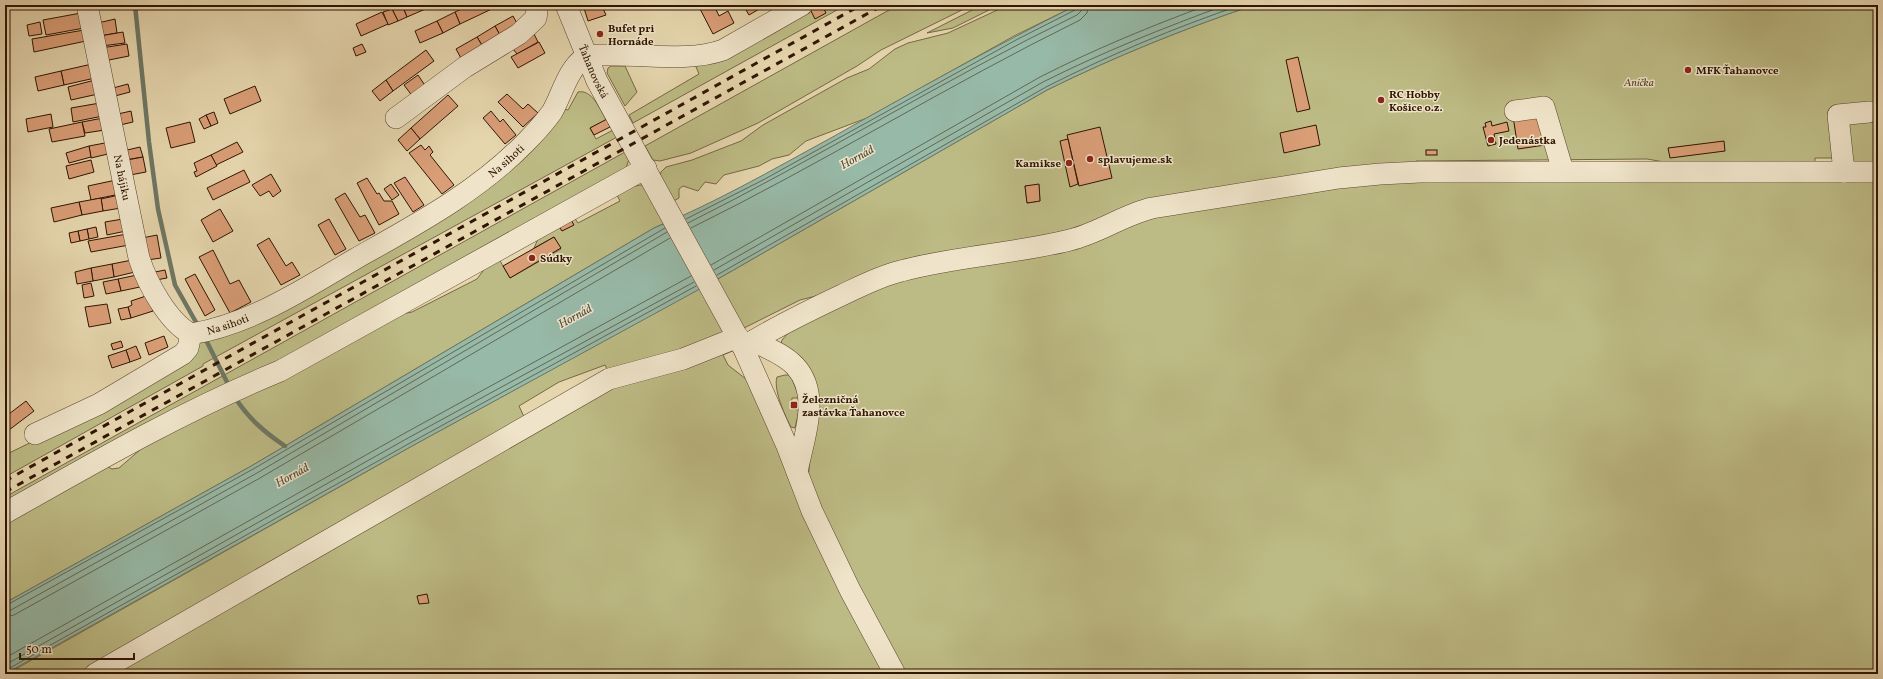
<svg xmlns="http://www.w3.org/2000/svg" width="1883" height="679" font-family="Vollkorn,serif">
	<rect width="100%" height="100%" fill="#e6d6ae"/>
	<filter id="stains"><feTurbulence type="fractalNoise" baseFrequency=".005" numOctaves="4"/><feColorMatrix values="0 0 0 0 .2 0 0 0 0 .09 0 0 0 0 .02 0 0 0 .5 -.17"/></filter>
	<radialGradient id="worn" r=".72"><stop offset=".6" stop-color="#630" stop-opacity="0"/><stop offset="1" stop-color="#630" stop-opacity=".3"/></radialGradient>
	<g fill="#bdbb85" stroke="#766842" fill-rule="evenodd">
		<path d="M815,5H846L633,123L629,115L699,74L694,62L789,21Z"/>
		<path d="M898,5H972L881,50L857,66L758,123L691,153L660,161L653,160L645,146Z"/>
		<path d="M982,5H999L953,28L927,33Z"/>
		<path d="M1008,5H1077L1014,36L867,118L806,141L789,155L772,159L759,166L724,175L716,184L705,182L698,191L683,186L679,189V198L672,202L660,176L661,172L666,167L692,160L741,141L763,125L847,78L869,69L895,49L908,43L948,33Z"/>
		<path d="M1254,5H1878V164H1853L1834,106V158H1815V165H1682L1647,159L1416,161L1417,165L1080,230L800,300L744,328L716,280L1047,90C1114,57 1183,29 1254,5ZM1039,185L1040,201L1027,203L1025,186Z"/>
		<path d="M611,66H625L637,92L625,106L607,73L608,68Z"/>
		<path d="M578,92C592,89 600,109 606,120L590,128L596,139L613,130L617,137L203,364V366L5,477V455L79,419L196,342L363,263L564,109L568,110Z"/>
		<path d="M625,152L629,159L625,171L5,510V497Z"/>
		<path d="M1878,179V674H905L872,614L808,480L817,387C812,367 796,359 780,347L782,340L795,325L881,285L1136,220L1389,180Z"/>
		<path d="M640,185H645L667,222L654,228L253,465L5,603V518L106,466L112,469L119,468L148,443L397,315L412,312L477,279L486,267L499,259L510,278L561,249L554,237L534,248L538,239L572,214L578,223L620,201L615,191Z"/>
		<path d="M702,287L727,333L610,376L605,365L559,382L519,406L525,419L85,674H7L412,446Z"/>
		<path d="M737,349L723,355L728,365L751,383L887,674H105L594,392Z"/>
		<path d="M785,375H791L799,398H792L791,409L799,410L795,428L791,427C785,416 773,389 777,377Z"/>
	</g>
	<path fill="#97b9a7" stroke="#6d7764" d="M1077,5H1254C1183,29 1114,57 1047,90L709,284L412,446L5,674V603L253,465L654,228C715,203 772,170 829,139C911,93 993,47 1077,5Z"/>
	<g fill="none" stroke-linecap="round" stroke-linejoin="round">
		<g stroke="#636754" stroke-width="1">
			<path d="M686,219L763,180L1016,40L1075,10L1077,5"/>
			<path d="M688,223C820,157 945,79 1077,15L1081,11L1082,5"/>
			<path d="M691,228C823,163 948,85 1080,20L1087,13L1088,5"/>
			<path d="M711,265L1040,77C1095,49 1151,26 1208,5"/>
			<path d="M714,270L1043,82C1103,52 1163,28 1226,5"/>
			<path d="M717,275L1046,87C1109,55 1174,28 1241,5"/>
			<path d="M5,606L255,468L665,228"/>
			<path d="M5,611L11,610L257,473L667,232"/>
			<path d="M5,617L14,615L260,478L670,238"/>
			<path d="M5,658L405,433L691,276"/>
			<path d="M5,665L408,438L694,282"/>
			<path d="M5,674L8,669L410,443L696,286"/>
		</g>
		<g stroke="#6d7764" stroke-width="4.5">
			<path d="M135,5L149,142L158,209L175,285L197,324"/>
			<path d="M205,338L230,388"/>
			<path d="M234,396C248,418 264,432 285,446"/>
		</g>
	</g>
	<g fill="#da9e77" stroke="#2f1500">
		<path d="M402,5H429L430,7L407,17Z"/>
		<path d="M402,5L407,17L398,21L392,9Z"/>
		<path d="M470,5H495L496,7L460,24L455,12Z"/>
		<path d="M583,5H604L602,6L606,15L588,21Z"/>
		<path d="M698,5H714L719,16L728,11L734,23L713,34Z"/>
		<path d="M743,5H759L761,8L749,15Z"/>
		<path d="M818,5H822L826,13L815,19L810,9Z"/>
		<path d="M392,9L398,21L388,25L383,12Z"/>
		<path d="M382,12L388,24L361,36L356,24Z"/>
		<path d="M455,12L460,24L443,33L437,21Z"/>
		<path d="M81,13L84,28L46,35L43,20Z"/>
		<path d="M513,16L519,27L501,37L495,26Z"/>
		<path d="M115,19L117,33L100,36L98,23Z"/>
		<path d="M437,21L443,33L420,43L415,31Z"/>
		<path d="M40,22L42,34L29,36L27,25Z"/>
		<path d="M495,26L501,37L483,47L477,37Z"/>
		<path d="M84,30L86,41L34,52L32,39Z"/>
		<path d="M123,32L125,43L102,46L100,36Z"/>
		<path d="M533,32L538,42L517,54L513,49Z"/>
		<path d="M477,37L483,47L462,60L456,49Z"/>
		<path d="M539,42L545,53L518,68L511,57Z"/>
		<path d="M127,44L129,56L104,61L101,48Z"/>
		<path d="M362,44L366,52L356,56L353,48Z"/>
		<path d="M426,50L434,61L393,91L386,80Z"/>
		<path d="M1298,57L1310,109L1297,112L1286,60Z"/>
		<path d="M92,64L95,78L64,85L61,71Z"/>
		<path d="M61,71L64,85L38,91L35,77Z"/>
		<path d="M418,75L426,87L413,97L404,85Z"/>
		<path d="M95,80L98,94L71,100L68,87Z"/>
		<path d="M386,80L393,91L380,101L372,91Z"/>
		<path d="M128,84L130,92L115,96L113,88Z"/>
		<path d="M255,86L261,101L230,114L224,99Z"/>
		<path d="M507,94L523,109L528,104L538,113L523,127L498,102Z"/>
		<path d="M448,95L458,106L420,139L411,128Z"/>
		<path d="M100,103L103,116L73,122L71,108Z"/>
		<path d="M131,111L133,122L120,125L118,114Z"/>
		<path d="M491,111L500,122L503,119L516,135L505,144L483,118Z"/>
		<path d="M214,112L218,123L211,126L206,115Z"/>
		<path d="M1540,112L1545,145L1518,149L1513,116Z"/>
		<path d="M51,114L53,127L28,132L26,119Z"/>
		<path d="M206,115L211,126L204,129L199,119Z"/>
		<path d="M103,118L105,130L85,133L82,122Z"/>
		<path d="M607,119L610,127L594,135L590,128Z"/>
		<path d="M1491,121L1492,126L1507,122L1509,131L1494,134L1496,144L1488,146L1483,127H1486L1485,123Z"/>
		<path d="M82,122L85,136L52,142L49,129Z"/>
		<path d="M190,122L195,142L171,148L166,128Z"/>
		<path d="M1316,125L1320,145L1284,153L1280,133Z"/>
		<path d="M1100,127L1112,178L1079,186L1067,135Z"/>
		<path d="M411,128L420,139L407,151L398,140Z"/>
		<path d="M1068,139L1078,184L1070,187L1060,141Z"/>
		<path d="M1724,141L1725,151L1670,158L1668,148Z"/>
		<path d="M110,142L112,153L91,158L89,146Z"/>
		<path d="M237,142L243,152L216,165L211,155Z"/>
		<path d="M421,145L425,150L429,146L433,152L430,155L454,185L442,194L409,153Z"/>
		<path d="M89,146L91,157L69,163L66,153Z"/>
		<path d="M140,147L143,157L125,160L123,151Z"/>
		<rect x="1426" y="150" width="11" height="5"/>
		<path d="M211,155L217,166L196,177L194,172L197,171L194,163Z"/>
		<path d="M143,157L146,172L130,175L127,160Z"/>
		<path d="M91,160L94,172L69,179L66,166Z"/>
		<path d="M244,170L250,182L213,200L207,188Z"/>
		<path d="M271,174L281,191L273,197L269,191L260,196L252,185Z"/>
		<path d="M405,177L424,205L413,212L394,183Z"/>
		<path d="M367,178L377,194L379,193L384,201H392L399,214L379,225L357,183Z"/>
		<path d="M116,180L120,194L91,200L88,186Z"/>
		<path d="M391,184L399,195L392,200L384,189Z"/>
		<path d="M1039,184L1040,201L1027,203L1025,186Z"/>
		<path d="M345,193L360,217L365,215L375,233L359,241L335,199Z"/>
		<path d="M119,195L121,208L103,211L101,199Z"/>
		<path d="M101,198L103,211L82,215L79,202Z"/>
		<path d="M79,202L82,215L54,222L51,208Z"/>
		<path d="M220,209L233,231L213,242L201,220Z"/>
		<path d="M570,218L574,225L562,231L558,225Z"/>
		<path d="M123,219L126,231L107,235L105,222Z"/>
		<path d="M329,219L346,249L335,255L318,225Z"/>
		<path d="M96,227L98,237L89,239L87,229Z"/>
		<path d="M87,229L89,239L80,241L78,231Z"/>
		<path d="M78,231L80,241L71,243L69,233Z"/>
		<path d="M127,234L129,245L91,252L88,241Z"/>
		<path d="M157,235L161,258L147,260L142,238Z"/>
		<path d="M554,237L561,248L510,278L503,266Z"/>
		<path d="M269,238L286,266L292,262L300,275L281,285L257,245Z"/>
		<path d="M213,250L230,284L239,280L251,302L230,313L199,257Z"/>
		<path d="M132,260L135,272L114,277L112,264Z"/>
		<path d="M112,264L114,277L93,281L91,268Z"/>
		<path d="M91,268L93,281L77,284L75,272Z"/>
		<path d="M165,270L167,278L156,280L155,272Z"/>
		<path d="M195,274L215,310L205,316L185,279Z"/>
		<path d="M137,275L140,287L121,291L118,279Z"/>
		<path d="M118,279L121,291L106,294L103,282Z"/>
		<path d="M91,283L94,296L84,298L82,285Z"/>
		<path d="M149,295L153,311L131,318L128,307L132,305L131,301Z"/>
		<path d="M107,304L111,323L89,327L85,307Z"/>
		<path d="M128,307L131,318L121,320L118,309Z"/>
		<path d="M164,336L168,347L149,355L145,343Z"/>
		<path d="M121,341L123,347L113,350L111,344Z"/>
		<path d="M136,346L141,358L130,362L126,350Z"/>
		<path d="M126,350L130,362L112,368L108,356Z"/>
		<path d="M26,401L34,411L9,430L5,425V417Z"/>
		<path d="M427,594L429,603L419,604L417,596Z"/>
	</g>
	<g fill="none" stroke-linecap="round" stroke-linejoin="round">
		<g stroke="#5d452c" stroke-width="22">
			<g id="minor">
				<path id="s1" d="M87,5L139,258C147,283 168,322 191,334"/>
				<path id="s2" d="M566,5L597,81L743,347L787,446L812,511L850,590L895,674"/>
				<path d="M1515,111L1544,107L1563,171"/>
				<path d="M396,118L465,67L519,34L536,18L537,12L535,5"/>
				<path d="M1844,172L1838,115L1869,112"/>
				<path id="s3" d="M191,334C251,324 304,289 355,259C415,225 476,193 525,143C535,133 544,123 552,112C562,95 567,70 584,58C590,54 602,55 609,55C644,54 690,62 723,50L802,5"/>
				<path d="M753,341C767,348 784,354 795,366C822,395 803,439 797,472"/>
				<path d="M743,347C775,327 808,311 842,295C861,286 880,276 901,271C956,256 1014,254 1070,240C1099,233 1123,215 1152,208L1339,178L1380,174L1420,172H1878"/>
				<path d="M35,434L99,404L183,354L188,348L191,334"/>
				<path d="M5,513C95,462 185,410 280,371L646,168"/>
				<path d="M95,674L609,379L683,359L738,337"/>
			</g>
		</g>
		<use href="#minor" stroke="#efe4ca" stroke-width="21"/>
		<g stroke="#2f1500" stroke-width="3" stroke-dasharray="7 7" stroke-linecap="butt">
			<path d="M5,481L861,5"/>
			<path d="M5,492L883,5"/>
		</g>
	</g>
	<g fill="#8f2418" stroke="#efe4ca" stroke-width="1.5">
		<circle cx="600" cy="34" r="4"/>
		<circle cx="1688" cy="70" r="4"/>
		<circle cx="1381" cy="100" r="4"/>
		<circle cx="1491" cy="140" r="4"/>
		<circle cx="1090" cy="159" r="4"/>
		<circle cx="1069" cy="163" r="4"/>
		<circle cx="532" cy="258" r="4"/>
		<rect x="790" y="401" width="8" height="8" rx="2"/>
	</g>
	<g text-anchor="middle" stroke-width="3" stroke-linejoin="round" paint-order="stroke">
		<g font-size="11" font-weight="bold" fill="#2f1500" stroke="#efe4ca" text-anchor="start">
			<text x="608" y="32">Bufet pri<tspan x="608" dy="13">Hornáde</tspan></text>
			<text x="1696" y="74">MFK Ťahanovce</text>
			<text x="1389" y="98">RC Hobby<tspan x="1389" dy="13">Košice o.z.</tspan></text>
			<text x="1499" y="144">Jedenástka</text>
			<text x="1098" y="163">splavujeme.sk</text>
			<text x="1061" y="167" text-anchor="end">Kamikse</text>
			<text x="540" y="262">Súdky</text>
			<text x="802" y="403">Železničná<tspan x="802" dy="13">zastávka Ťahanovce</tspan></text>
		</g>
		<g font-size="11" fill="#2f1500" stroke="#efe4ca">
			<text dy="4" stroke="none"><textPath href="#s2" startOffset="72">Ťahanovská</textPath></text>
			<text dy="4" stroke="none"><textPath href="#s3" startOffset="362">Na sihoti</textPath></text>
			<text dy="4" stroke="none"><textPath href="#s1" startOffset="176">Na hájiku</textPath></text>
			<text dy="4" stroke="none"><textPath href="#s3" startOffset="38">Na sihoti</textPath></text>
		</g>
		<g font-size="11" font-style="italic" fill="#5a4728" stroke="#efe4ca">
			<text x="1639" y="86">Anička</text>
		</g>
		<g font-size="12" font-style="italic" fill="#534e3a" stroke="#efe4ca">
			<text transform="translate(857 157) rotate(-29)" y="4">Hornád</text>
			<text transform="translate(575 316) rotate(-29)" y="4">Hornád</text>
			<text transform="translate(292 475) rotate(-29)" y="4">Hornád</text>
		</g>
	</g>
	<rect width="1883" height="679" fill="none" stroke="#e6d6ae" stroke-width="20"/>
	<rect x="6" y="6" width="1871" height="667" fill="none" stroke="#2f1500" stroke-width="2"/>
	<rect x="10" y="10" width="1863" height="659" fill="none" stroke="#2f1500"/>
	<path d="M20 653v6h114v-6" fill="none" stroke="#2f1500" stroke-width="2"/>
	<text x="26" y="653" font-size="12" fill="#2f1500" stroke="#efe4ca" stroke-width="3" paint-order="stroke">50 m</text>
	<rect width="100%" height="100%" filter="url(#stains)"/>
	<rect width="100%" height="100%" fill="url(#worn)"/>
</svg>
